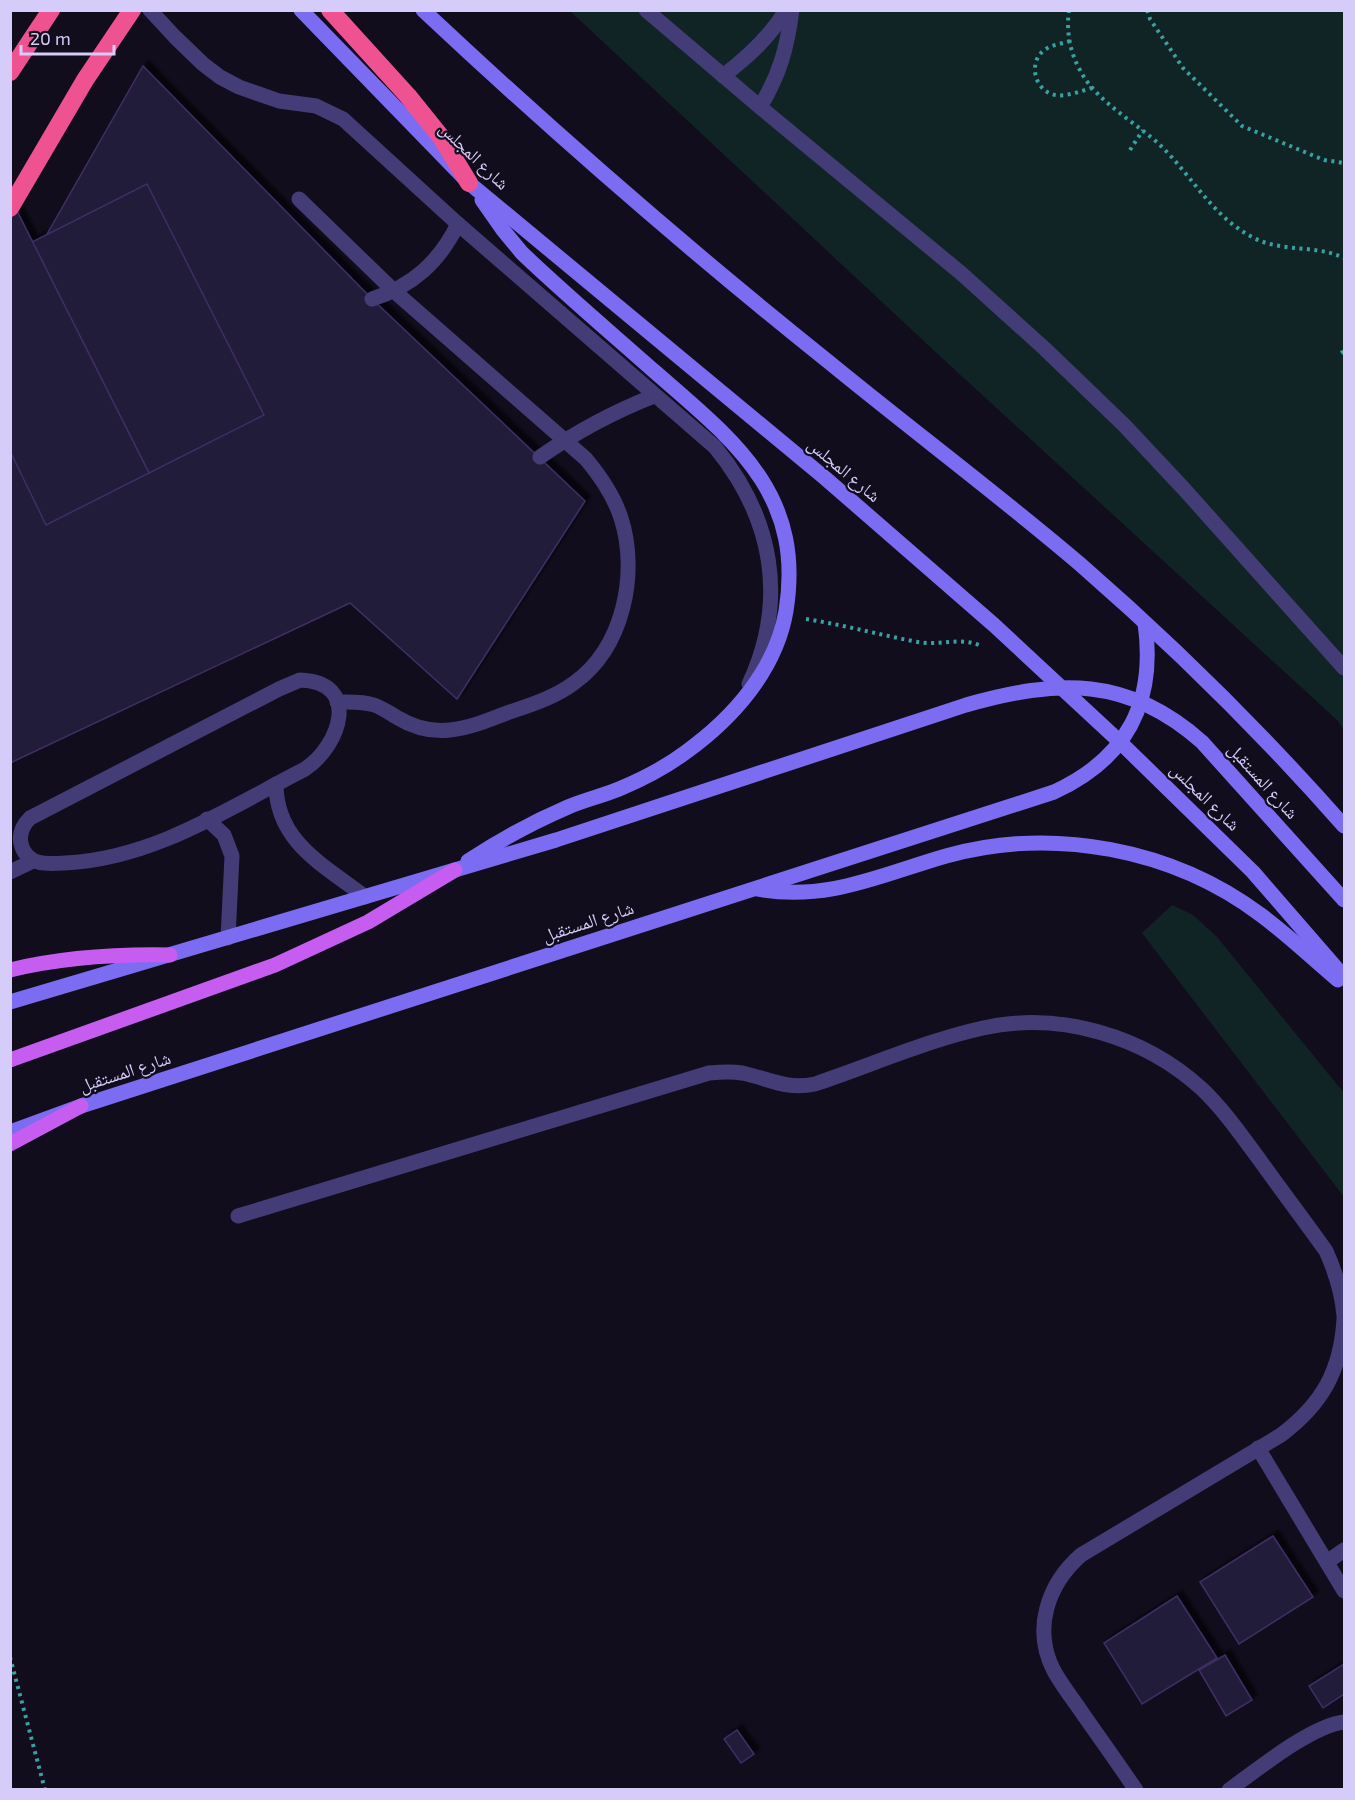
<svg xmlns="http://www.w3.org/2000/svg" width="1355" height="1800" font-family="'Exo 2','Noto Naskh Arabic',sans-serif">
	<defs>
		<filter id="shadow"><feDropShadow dx="5.5" dy="-5.5" stdDeviation="1.5" flood-color="#0009"/></filter>
	</defs>
	<rect width="100%" height="100%" fill="#110d1c"/>
	<g fill="#112425">
		<path d="M570,11H1344V730L1337,720L942,358Z"/>
		<path d="M1172,905L1193,915L1217,937L1344,1093V1197L1142,933Z"/>
	</g>
	<g fill="#241b3b" stroke="#3e2f65" stroke-width="1.5" filter="url(#shadow)">
		<path d="M143,66L372,299L585,501L457,699L350,603L10,763V299Z"/>
		<path d="M147,184L264,415L149,473L32,242Z"/>
		<path d="M10,197L149,473L46,525L10,451Z"/>
		<path d="M1273,1536L1313,1597L1239,1644L1200,1582Z"/>
		<path d="M1177,1596L1217,1658L1142,1704L1104,1643Z"/>
		<path d="M1225,1655L1252,1700L1226,1716L1199,1670Z"/>
		<path d="M1344,1664V1694L1323,1708L1309,1686Z"/>
		<path d="M737,1730L754,1754L741,1763L724,1739Z"/>
	</g>
	<g fill="none" stroke-linecap="round" stroke-linejoin="round">
		<g stroke="#37a1a3" stroke-width="4" stroke-dasharray="3 4.5" stroke-linecap="butt">
			<path d="M1069,10C1066,32 1070,53 1081,72C1097,102 1137,123 1161,146C1192,176 1212,216 1252,237C1281,253 1315,244 1344,258"/>
			<path d="M1147,10L1150,19L1183,68L1242,126L1324,160L1344,163"/>
			<path d="M1070,41C1061,44 1050,45 1043,51C1028,64 1035,91 1055,95C1066,97 1081,91 1092,88"/>
			<path d="M1130,150L1143,130"/>
			<path d="M1341,353L1344,351"/>
			<path d="M806,619C844,625 880,635 918,642C939,646 958,637 979,645"/>
			<path d="M10,1657L45,1790"/>
		</g>
		<g stroke="#433c77" stroke-width="15">
			<path d="M150,10L175,37L203,64L220,77L239,87L279,101L316,106L343,119L458,224L715,447C773,518 788,600 749,684"/>
			<path d="M646,10L760,107C780,74 787,48 792,10"/>
			<path d="M723,76C748,57 770,37 786,10"/>
			<path d="M299,199L394,291L586,459C601,477 614,496 621,518C639,574 623,648 574,683C554,698 530,705 507,713C489,720 470,728 450,730C432,732 413,727 398,718C389,713 383,708 374,705C362,701 350,702 337,702"/>
			<path d="M372,299C413,286 439,262 458,224"/>
			<path d="M540,457C576,432 613,412 654,396"/>
			<path d="M300,680C361,682 341,745 305,769C229,808 153,859 65,863C48,864 29,866 22,847C18,836 22,826 30,818L279,689Z"/>
			<path d="M276,784C276,842 324,865 365,897"/>
			<path d="M207,819L224,835L232,856L228,938"/>
			<path d="M10,872L33,861"/>
			<path d="M1258,1448L1344,1591"/>
			<path d="M1327,1562L1344,1550"/>
		</g>
		<g stroke="#433c77" stroke-width="15">
			<path d="M760,107L962,274L1044,348L1124,425L1184,489L1344,668"/>
			<path d="M238,1216L709,1073C720,1072 731,1071 742,1073C771,1079 785,1090 815,1084C869,1066 928,1040 983,1028C1060,1011 1144,1036 1202,1089C1224,1110 1241,1135 1259,1159C1281,1190 1304,1220 1326,1251C1336,1273 1342,1292 1344,1316"/>
			<path d="M1136,1790C1119,1765 1102,1741 1085,1717C1075,1702 1063,1687 1054,1671C1032,1629 1048,1584 1081,1555L1281,1435C1322,1404 1341,1371 1344,1319"/>
			<path d="M1229,1790C1258,1769 1311,1726 1344,1722"/>
		</g>
		<g stroke="#7b6cf2" stroke-width="15">
			<path d="M301,10L469,183L825,478L994,625L1120,742L1253,872L1344,977"/>
			<path d="M423,10C554,133 690,251 830,363C913,431 999,495 1081,565C1174,646 1263,734 1344,826"/>
			<path d="M468,861C500,840 533,822 568,807C584,800 602,796 619,789C643,779 666,767 686,752C733,718 776,670 786,611C805,493 733,440 654,371C610,332 565,294 522,253L503,230L482,200"/>
			<path d="M757,889C827,902 880,875 946,856C1053,826 1173,849 1261,915C1288,935 1312,958 1338,980"/>
			<path d="M10,1002L556,840L966,705C1058,679 1128,676 1202,742L1344,900"/>
			<path d="M10,1132L81,1106L1054,792C1128,758 1156,702 1145,623"/>
		</g>
		<g stroke="#c65df0" stroke-width="15">
			<path d="M10,970C64,957 116,954 170,955"/>
			<path d="M10,1060L275,965L368,922L455,870"/>
			<path d="M10,1144L81,1106"/>
		</g>
		<g stroke="#ef5291" stroke-width="18">
			<path d="M330,10L408,96L441,137L469,183"/>
			<path d="M10,72L51,10"/>
			<path d="M10,208L85,80L132,10"/>
		</g>
	</g>
	<g text-anchor="middle" stroke-width="4.5" stroke-linejoin="round" paint-order="stroke">
		<g font-size="18" fill="#d5ccfa" stroke="#110d1c">
			<text transform="translate(474 156) rotate(44)" y="6">شارع المجلس</text>
			<text transform="translate(844 470) rotate(40)" y="6">شارع المجلس</text>
			<text transform="translate(1263 781) rotate(48)" y="6">شارع المستقبل</text>
			<text transform="translate(1205 797) rotate(44)" y="6">شارع المجلس</text>
			<text transform="translate(588 922) rotate(-18)" y="6">شارع المستقبل</text>
			<text transform="translate(125 1072) rotate(-18)" y="6">شارع المستقبل</text>
		</g>
	</g>
	<rect width="1355" height="1800" fill="none" stroke="#d5ccfa" stroke-width="24"/>
	<path d="M21 45v9h93v-9" fill="none" stroke="#d5ccfa" stroke-width="3"/>
	<text x="30" y="45" font-size="18" fill="#d5ccfa" stroke="#110d1c" stroke-width="4.5" paint-order="stroke">20 m</text>
</svg>
